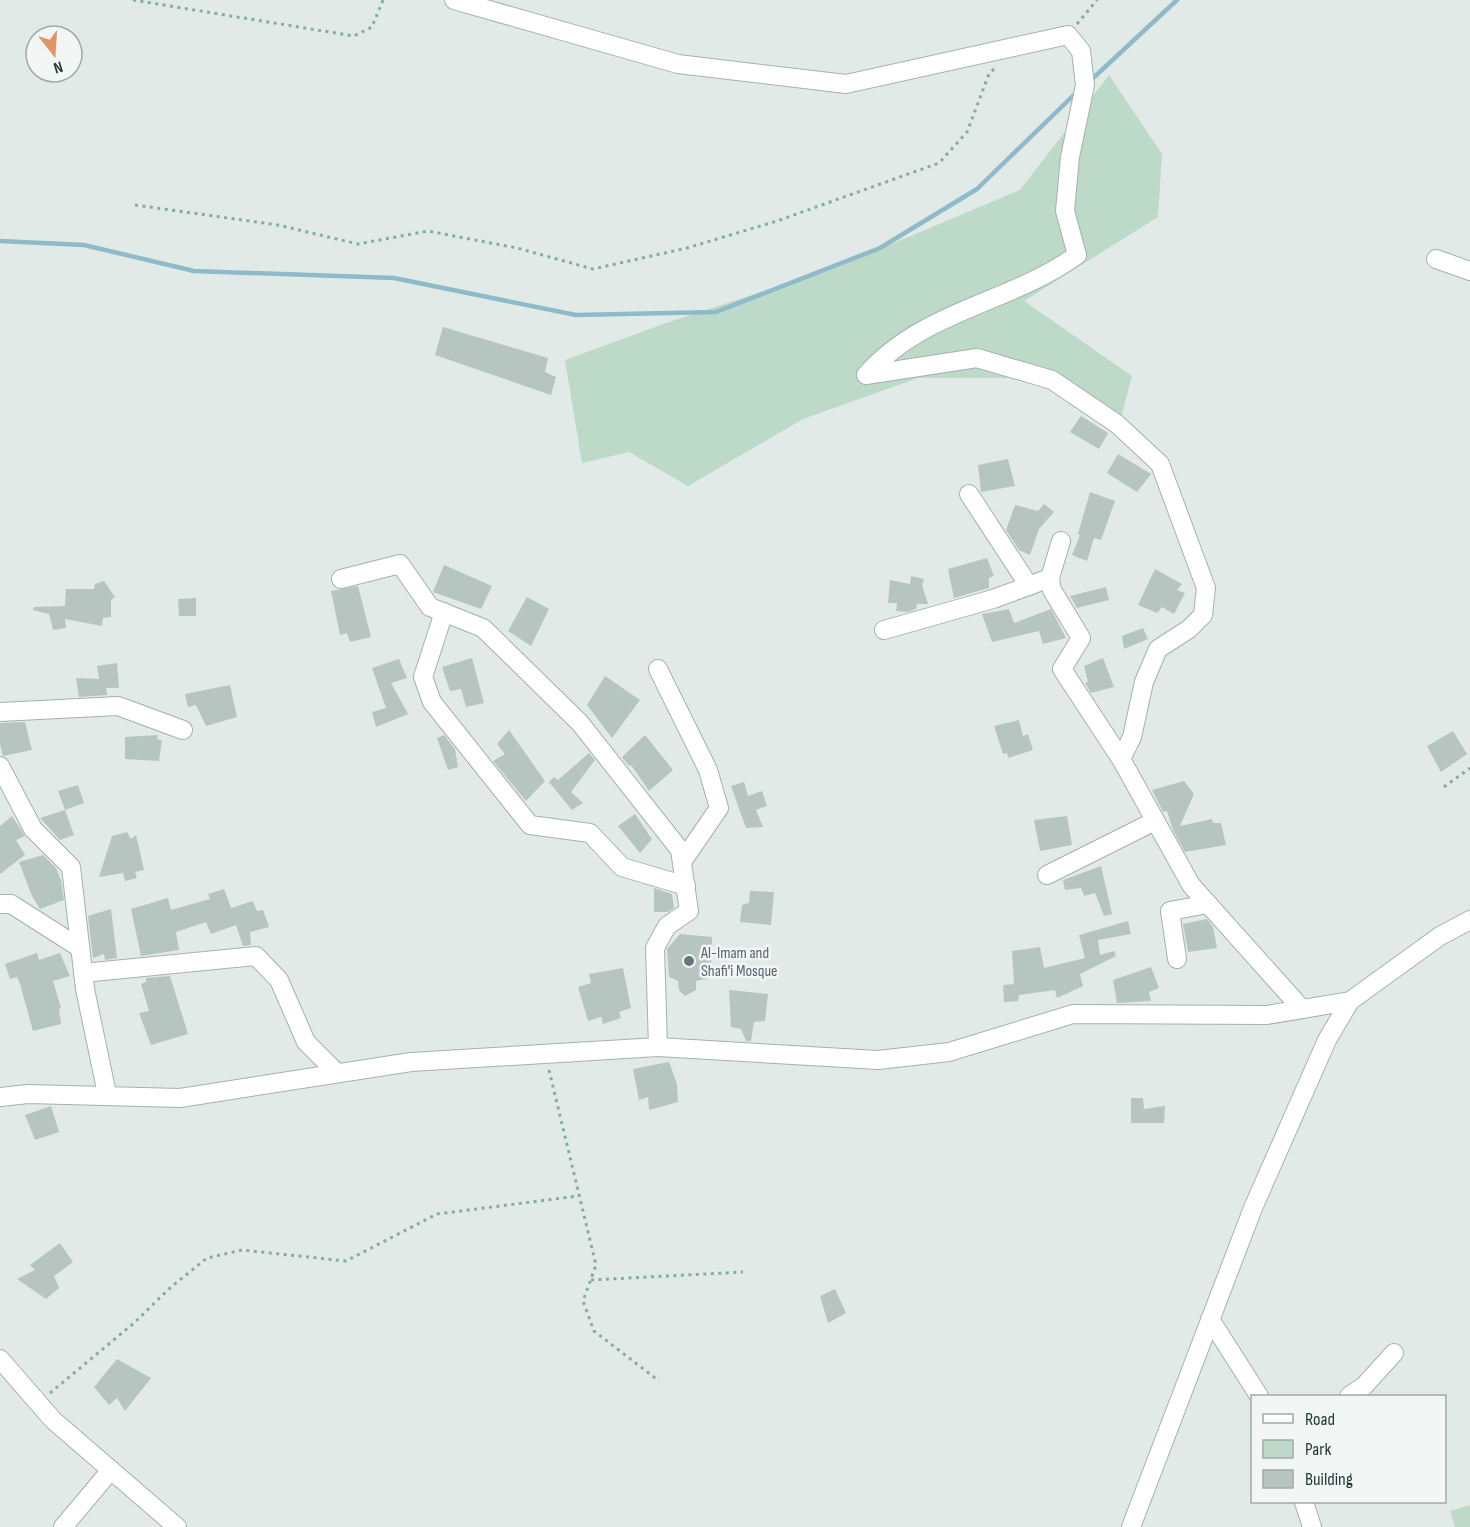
<svg xmlns="http://www.w3.org/2000/svg" width="1470" height="1527" font-family="'Sofia Sans Condensed',sans-serif">
	<rect width="100%" height="100%" fill="#e2eae7"/>
	<g fill="#bdd9c8">
		<path d="M1109,75L1162,154L1158,217L1024,301L1132,376L1121,417L1029,378H918L803,419L688,486L629,452L582,463L565,360L666,323L837,267L1020,190Z"/>
		<path d="M1470,1505V1527H1455L1450,1511Z"/>
	</g>
	<g fill="none" stroke-linecap="round" stroke-linejoin="round">
		<g stroke="#8fbaca" stroke-width="4.5">
			<path d="M1091,80L1177,0"/>
			<path d="M0,241L84,245L194,271L394,278L576,315L716,312L880,248L977,189L1078,91"/>
		</g>
	</g>
	<g fill="#b7c5c1">
		<path d="M443,327L548,358L545,372L556,377L551,395L435,355Z"/>
		<path d="M1081,416L1108,433L1099,449L1070,432Z"/>
		<path d="M1118,454L1151,474L1137,492L1107,473Z"/>
		<path d="M1008,459L1015,486L981,492L978,465Z"/>
		<path d="M1090,492L1115,501L1101,540L1094,538L1087,561L1072,555L1080,535L1078,534Z"/>
		<path d="M1044,504L1054,512L1039,529L1030,555L1019,550L1006,530L1015,505L1038,511Z"/>
		<path d="M987,558L994,576L989,578V588L954,598L948,569Z"/>
		<path d="M444,565L492,586L481,609L433,592Z"/>
		<path d="M1155,569L1182,584L1177,590L1185,593L1174,614L1162,607L1157,613L1138,605Z"/>
		<path d="M911,576L924,579L922,585L928,604H917L916,609L908,612L896,611L897,603H888L890,580L910,584Z"/>
		<path d="M104,581L115,597L111,600V617L103,618L102,626L65,619L66,628L53,630L49,614L33,610L34,607L65,606L66,589H94L95,584Z"/>
		<path d="M358,586L371,637L350,642L347,633L340,635L331,591Z"/>
		<path d="M1106,587L1109,600L1077,608L1070,596Z"/>
		<path d="M527,597L549,609L531,646L508,631Z"/>
		<path d="M196,598V616H179L178,599Z"/>
		<path d="M1009,609L1014,623L1051,609L1066,638L1043,644L1039,631L992,642L982,614Z"/>
		<path d="M1143,628L1148,639L1124,649L1122,636Z"/>
		<path d="M472,658L484,703L466,707L461,689L450,691L442,667Z"/>
		<path d="M1103,658L1114,687L1091,693L1085,683L1088,682L1084,666Z"/>
		<path d="M399,659L407,678L391,683L408,714L376,727L372,712L386,708L372,668Z"/>
		<path d="M117,663L119,688H106L107,695L79,697L76,678L99,679L97,666Z"/>
		<path d="M605,676L640,700L612,738L587,705Z"/>
		<path d="M230,685L237,717L206,726L196,705L188,707L185,694Z"/>
		<path d="M1019,720L1023,736L1028,734L1033,750L1008,758L1007,753L1003,754L994,726Z"/>
		<path d="M25,722L32,750L3,756L0,744V723Z"/>
		<path d="M509,730L545,781L526,801L493,761L505,754L497,744Z"/>
		<path d="M1453,731L1467,754L1441,772L1427,746Z"/>
		<path d="M158,735L157,739L162,740L159,761L125,759V737Z"/>
		<path d="M444,735L455,749L458,767L448,770L437,738Z"/>
		<path d="M645,735L673,770L649,791L631,765L629,766L622,757Z"/>
		<path d="M589,753L595,760L571,792L583,803L572,810L549,782L554,777L558,780Z"/>
		<path d="M1184,781L1194,794L1180,826L1212,819L1213,823H1221L1226,845L1185,852L1173,830L1167,811L1163,812L1152,790Z"/>
		<path d="M744,782L748,796L762,791L767,806L756,810L763,827L746,828L731,786Z"/>
		<path d="M78,785L84,803L65,810L58,791Z"/>
		<path d="M65,810L74,835L60,840L40,818Z"/>
		<path d="M635,814L652,839L640,853L618,826Z"/>
		<path d="M12,816L25,836L16,840L25,855L0,874V826Z"/>
		<path d="M1067,816L1072,845L1040,851L1034,820Z"/>
		<path d="M127,832L131,839L136,835L144,870L135,872L137,878L125,881L123,873L99,877L112,836Z"/>
		<path d="M43,855L56,868L61,880L64,900L40,909L32,896L19,862Z"/>
		<path d="M1101,866L1112,914L1104,916L1095,893L1084,896L1081,888L1065,890L1063,880Z"/>
		<path d="M654,888L672,894L674,908L668,912H654Z"/>
		<path d="M224,889L231,908L253,901L257,911L263,910L269,927L250,932L251,945L243,946L236,925L211,934L206,922L176,932L179,950L141,956L131,909L168,898L171,910L210,899L208,894Z"/>
		<path d="M750,891L774,892L771,925L740,922L742,905L749,903Z"/>
		<path d="M111,909L117,958L105,960L104,954L93,958L88,916Z"/>
		<path d="M1207,919L1213,927L1217,948L1188,952L1183,924Z"/>
		<path d="M1128,921L1131,934L1098,940L1100,955L1114,951L1116,956L1080,974L1083,986L1057,998L1055,990L1019,995L1018,1001L1004,1002L1003,985L1014,984L1012,951L1040,947L1044,968L1085,958L1079,935Z"/>
		<path d="M680,934L712,937L711,978L696,981V990L685,996L679,990L678,981L669,977L667,949Z"/>
		<path d="M37,953L39,960L60,953L70,976L53,981L61,1008L59,1009L61,1024L33,1031L20,984L17,977L10,979L5,964Z"/>
		<path d="M1151,967L1159,988L1149,992L1151,1001L1117,1003L1113,980Z"/>
		<path d="M623,968L631,1008L619,1012L621,1018L603,1024L601,1017L588,1021L578,987L591,983L589,974Z"/>
		<path d="M170,976L188,1034L151,1045L139,1013L149,1011L141,984L146,982V978Z"/>
		<path d="M729,990L768,994L765,1021L754,1022L751,1041H746L741,1029L731,1027Z"/>
		<path d="M669,1062L677,1084L678,1102L649,1110L648,1097L639,1100L633,1069Z"/>
		<path d="M1131,1098H1143L1144,1109L1165,1106L1164,1123H1131Z"/>
		<path d="M51,1106L59,1132L35,1140L25,1115Z"/>
		<path d="M60,1243L73,1262L54,1276L59,1288L46,1299L17,1279L35,1270L30,1265Z"/>
		<path d="M835,1289L846,1313L828,1323L820,1296Z"/>
		<path d="M117,1359L151,1378L125,1411L117,1398L109,1405L94,1387Z"/>
	</g>
	<g fill="none" stroke-linecap="round" stroke-linejoin="round">
		<g stroke="#a5b1ae" stroke-width="20">
			<g id="minor">
				<path d="M454,0L678,64L846,84L1068,35L1081,51L1085,85L1070,157L1065,211L1077,255C1011,303 923,310 866,375L977,358L1052,380L1117,424L1160,464L1206,588L1203,615L1189,629L1158,649L1144,682L1132,737L1121,759L1191,885L1302,1009"/>
				<path d="M1436,259L1470,271"/>
				<path d="M969,494L1029,586"/>
				<path d="M1061,541L1050,578L1052,590L1081,638L1062,669L1121,759"/>
				<path d="M341,579L400,564L430,607L483,628L580,723L680,850L689,911L667,926L655,948L658,1047"/>
				<path d="M444,612L423,677L432,702L530,825L590,833L622,867L686,886"/>
				<path d="M884,630L993,599L1050,578"/>
				<path d="M658,669L708,770L719,808L682,862"/>
				<path d="M0,712L118,706L183,730"/>
				<path d="M0,766L33,829L71,867L85,989L107,1094"/>
				<path d="M1047,875L1155,821"/>
				<path d="M0,904H11L80,948"/>
				<path d="M1177,959L1170,911L1208,904"/>
				<path d="M83,973L256,956L279,980L306,1042L336,1072"/>
				<path d="M0,1097L28,1094L180,1098L411,1062L658,1047L878,1060L949,1052L1073,1014L1267,1015L1350,1001L1440,936L1470,920"/>
				<path d="M1210,1319L1259,1396"/>
				<path d="M0,1359L53,1420L177,1527"/>
				<path d="M1349,1396L1364,1386L1394,1353"/>
				<path d="M1304,1502L1312,1527"/>
				<path d="M63,1527L111,1470"/>
				<path d="M1131,1527L1253,1208L1327,1040L1350,1001"/>
			</g>
		</g>
		<g stroke="#85aba3" stroke-width="3" stroke-dasharray="3 4.5" stroke-linecap="butt">
			<path d="M133,0L354,36L372,27L383,0"/>
			<path d="M1077,24L1097,0"/>
			<path d="M135,205L278,225L358,244L428,231L517,248L593,269L687,248L777,221L939,163L967,132L989,74L994,69"/>
			<path d="M1444,787L1470,768"/>
			<path d="M549,1070L596,1265L583,1301L594,1331L659,1381"/>
			<path d="M591,1280L743,1272"/>
			<path d="M50,1393L134,1323L171,1287L207,1258L242,1250L346,1261L437,1214L578,1196"/>
		</g>
		<use href="#minor" stroke="#fff" stroke-width="18"/>
	</g>
	<circle fill="#6b7280" stroke="#f2f7f5" stroke-width="2" cx="689" cy="961" r="6"/>
	<g text-anchor="middle" stroke-width="5" stroke-linejoin="round" paint-order="stroke">
		<g font-size="16" fill="#5b616d" stroke="#f2f7f5" text-anchor="start">
			<text x="701" y="958">Al-Imam and<tspan x="701" dy="18">Shafi'i Mosque</tspan></text>
		</g>
	</g>
	<rect x="1251" y="1395" width="195" height="108" fill="#f2f7f5" stroke="#a0aba9" stroke-width="1.5"/>
	<rect x="1263" y="1414" width="30" height="9" fill="#ffffff" stroke="#a0aba9" stroke-width="1.5"/>
	<text x="1305" y="1425" font-size="18" fill="#243936">Road</text>
	<rect x="1263" y="1440" width="30" height="18" fill="#bdd9c8" stroke="#a0aba9" stroke-width="1.5"/>
	<text x="1305" y="1455" font-size="18" fill="#243936">Park</text>
	<rect x="1263" y="1470" width="30" height="18" fill="#b7c5c1" stroke="#a0aba9" stroke-width="1.5"/>
	<text x="1305" y="1485" font-size="18" fill="#243936">Building</text>
	<g transform="translate(54 54) rotate(163)"><circle r="28" fill="#f2f7f5" stroke="#a0aba9" stroke-width="1.5"/>
	<path d="M0-4.5L10 22L0 15L-10 22Z" fill="#e39467"/>
	<text y="-9" font-size="16" font-weight="bold" text-anchor="middle" fill="#243936">N</text>
	</g>
</svg>
